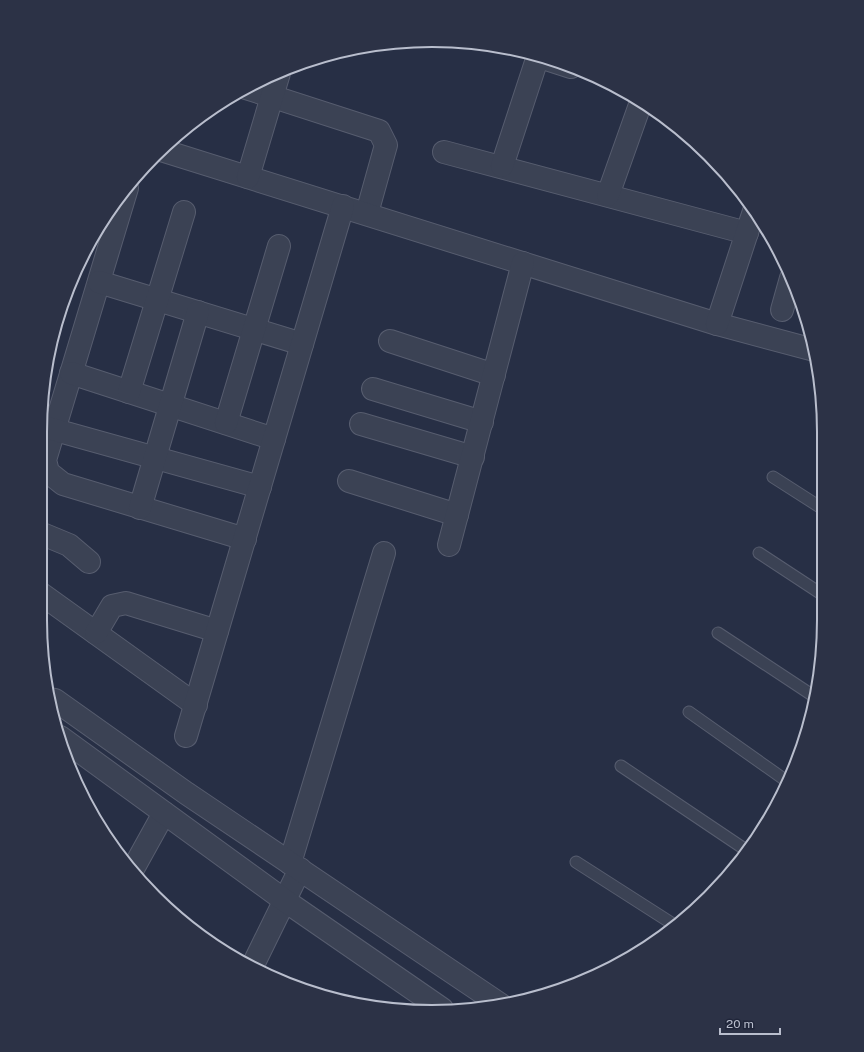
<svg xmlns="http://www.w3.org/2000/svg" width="864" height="1052" font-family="'Public Sans',sans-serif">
	<rect width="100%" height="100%" fill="#272f45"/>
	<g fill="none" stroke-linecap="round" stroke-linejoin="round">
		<g stroke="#575d6f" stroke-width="13">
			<g id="service">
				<path d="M773,477L823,509"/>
				<path d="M759,553L823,595"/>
				<path d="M718,633L815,697"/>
				<path d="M689,712L788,782"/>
				<path d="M621,766L746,850"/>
				<path d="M576,862L676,926"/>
			</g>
		</g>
		<g stroke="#575d6f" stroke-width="24">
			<g id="minor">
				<path d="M537,56L571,67"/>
				<path d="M246,88L379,131L386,145L367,213"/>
				<path d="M161,150L717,324L814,350"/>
				<path d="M444,152L747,233"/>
				<path d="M502,166L538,56"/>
				<path d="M248,177L279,73"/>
				<path d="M127,188L45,460L48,472L63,484L245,539"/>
				<path d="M608,195L641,102"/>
				<path d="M99,282L302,344"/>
				<path d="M782,310L791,278"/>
				<path d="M717,324L754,211"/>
				<path d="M390,341L494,375"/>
				<path d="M71,373L274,439"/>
				<path d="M373,389L482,422"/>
				<path d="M129,392L184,212"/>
				<path d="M226,423L279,246"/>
				<path d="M361,424L473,457"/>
				<path d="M41,426L260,487"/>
				<path d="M349,481L457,515"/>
				<path d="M140,508L198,312"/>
				<path d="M40,533L69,545L89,562"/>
				<path d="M449,545L523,263"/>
				<path d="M40,593L196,705"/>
				<path d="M96,633L112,606L126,603L217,631"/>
				<path d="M186,736L343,206"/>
				<path d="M290,863L384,553"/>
				<path d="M133,869L164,813"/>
				<path d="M253,965L300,869"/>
			</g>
		</g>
		<g stroke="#575d6f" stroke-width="24">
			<g id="tertiary">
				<path d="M50,699L55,700L186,793L501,1005"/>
				<path d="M60,737L284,900L442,1009"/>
			</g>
		</g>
		<use href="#service" stroke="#3b4254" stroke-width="11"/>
		<use href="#minor" stroke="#3b4254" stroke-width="22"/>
		<use href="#tertiary" stroke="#3b4254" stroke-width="22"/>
	</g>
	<path d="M0 0H864V1052H0ZM432 47H432A385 385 0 0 1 817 432V620A385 385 0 0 1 432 1005H432A385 385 0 0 1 47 620V432A385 385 0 0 1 432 47Z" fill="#2c3246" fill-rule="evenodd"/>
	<path fill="none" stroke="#b9becd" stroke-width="2" d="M432 47H432A385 385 0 0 1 817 432V620A385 385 0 0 1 432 1005H432A385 385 0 0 1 47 620V432A385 385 0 0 1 432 47Z"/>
	<path d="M720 1028v6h60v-6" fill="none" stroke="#b9becd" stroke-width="2"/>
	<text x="726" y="1028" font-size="12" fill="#b9becd" stroke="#20263a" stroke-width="3" paint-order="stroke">20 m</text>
</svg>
